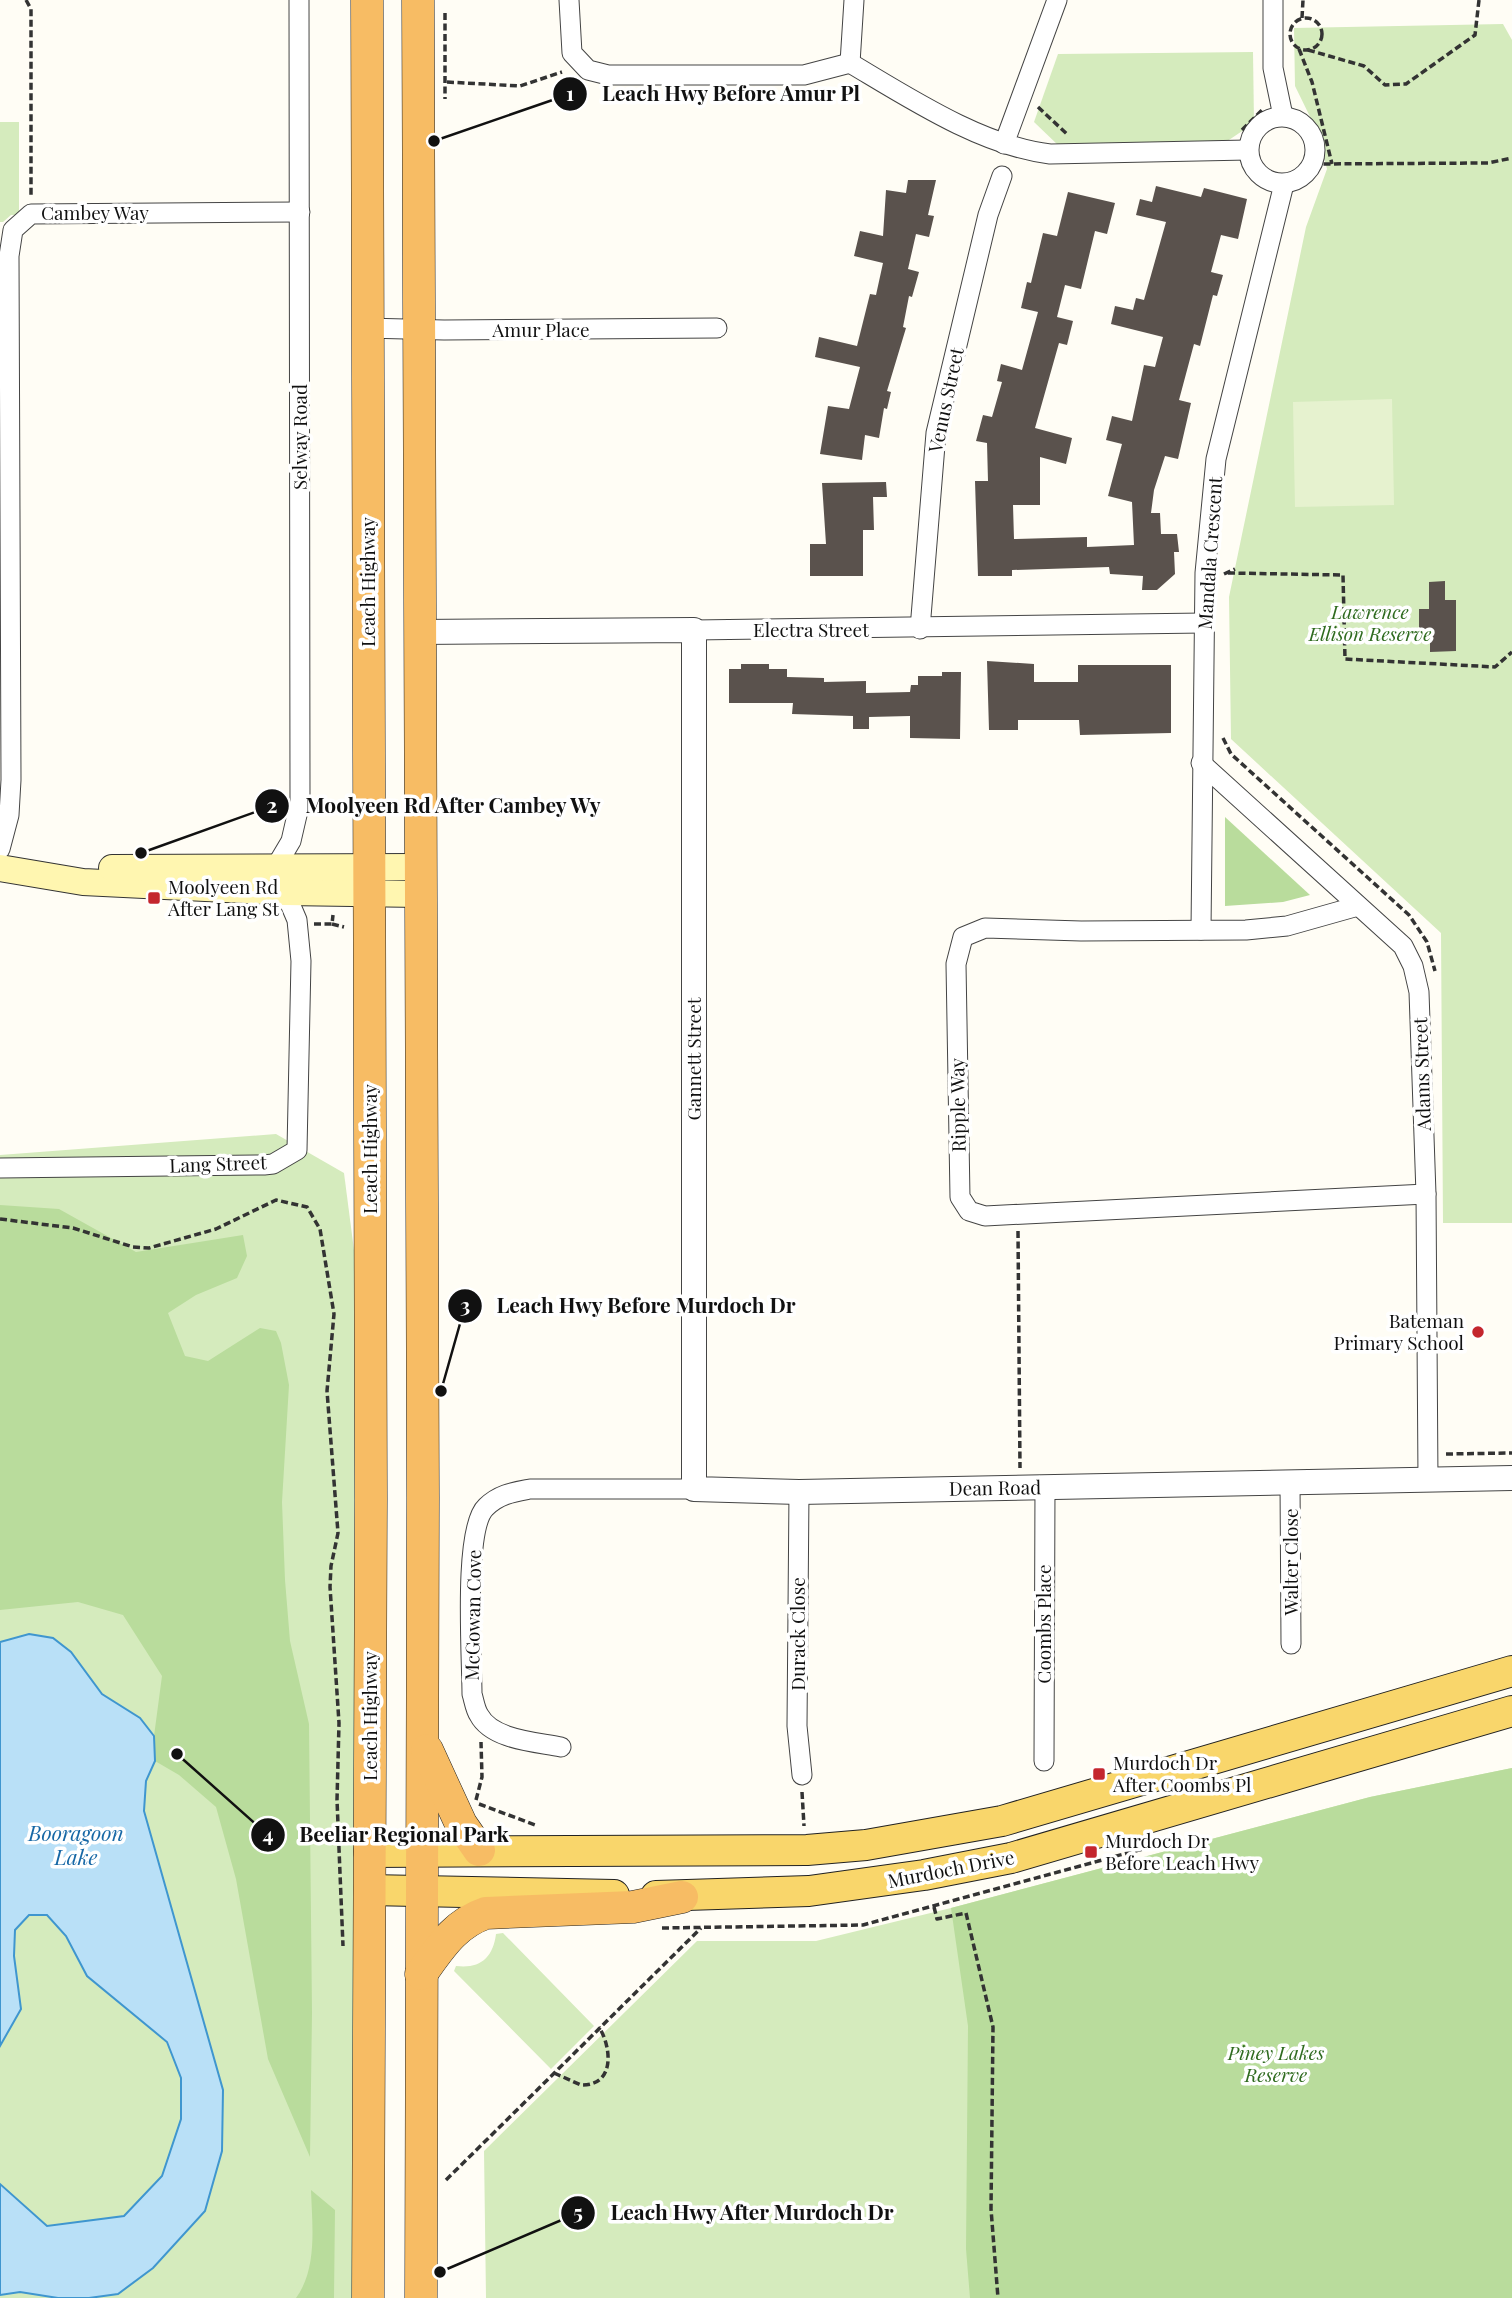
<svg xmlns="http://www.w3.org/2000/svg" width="1512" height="2298" font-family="'Playfair Display',serif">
	<rect width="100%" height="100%" fill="#fffdf5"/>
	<g fill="#d5ebbd">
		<path d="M1503,24L1512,40V1223H1443L1441,933L1231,739L1229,597L1306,227L1327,169L1317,131L1295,86L1294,28Z"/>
		<path d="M1253,52L1254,123L1223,144L1059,146L1034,122L1058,54Z"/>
		<path d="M0,122H19V215H11L3,222H0Z"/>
		<path d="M276,1134L344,1173L355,1258L353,2298H0V1155Z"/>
		<path d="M1512,1768V2298H486L484,2151L697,1941H816L951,1908L1370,1797Z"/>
		<path d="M503,1933L594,2026L551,2069L454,1971L456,1966C480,1969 493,1958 496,1934Z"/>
	</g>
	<g fill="#b9dc9c">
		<path d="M1225,817L1310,895L1283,902L1225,906Z"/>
		<path d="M0,1205L59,1209L136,1252L243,1235L247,1256L237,1278L196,1295L168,1313L185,1356L208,1361L260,1328L276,1331L281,1343L289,1385L282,1502L285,1580L290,1641L309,1724L312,2013L310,2157L268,2059L236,1879L216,1807L179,1775L155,1761L154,1736L162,1676L123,1615L78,1602L0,1610Z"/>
		<path d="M1512,1768V2298H970L966,2249L968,2026L951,1908L1370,1797Z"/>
		<path d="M311,2190L335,2210L334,2298H296C318,2268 312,2224 311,2190Z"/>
	</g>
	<path fill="#e6f2cf" d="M1392,399L1394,505L1295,507L1293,402Z"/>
	<path fill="#b9e0f7" stroke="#3f96cf" stroke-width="2" d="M29,1634L53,1638L71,1652L102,1694L140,1718L154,1736L155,1761L146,1781L144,1811L223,2090L222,2151L205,2211L153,2268L118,2294L89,2298H58L20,2292L0,2295V2184L47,2226L124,2216L162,2176L181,2119V2078L167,2042L87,1976L66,1936L47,1915H29L15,1930L14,1956L21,2009L0,2046V1642Z"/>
	<g fill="#5a524d">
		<path d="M908,180H936L928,215L934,216L929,237L916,234L908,269L919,272L912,297L909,296L903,327L906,328L887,391L891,392L887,409L884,408L879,438L865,435L862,460L820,454L828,406L849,409L860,367L815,357L819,337L857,346L870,294L876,295L883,263L854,256L860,231L883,236L886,190L906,193Z"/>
		<path d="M1156,186L1201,197L1204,188L1247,199L1238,239L1221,235L1211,272L1223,275L1217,296L1213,295L1200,346L1194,344L1179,400L1191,403L1178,459L1165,456L1154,490L1151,513H1160L1161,534H1177L1179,552H1174L1175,574L1157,590H1142L1143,576L1110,574L1109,567L1012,570V576H978L975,481H988L987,443L976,441L983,415L992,417L1002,382L997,381L1001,364L1022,370L1038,312L1021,308L1027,282L1031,283L1043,233L1057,236L1068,192L1115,203L1107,234L1095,231L1081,289L1065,285L1057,317L1073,321L1067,345L1059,343L1035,428L1072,438L1066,464L1040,457V505H1013L1014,539L1087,537V547L1134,545L1132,502L1108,496L1122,444L1106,440L1112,416L1132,421L1144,365L1155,367L1163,337L1111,324L1115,306L1133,310L1136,298L1144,300L1166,222L1136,215L1140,199L1152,202Z"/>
		<path d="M886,482L887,497H873L874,530H863V576H810V544H826L822,483Z"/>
		<path d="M1445,581V600H1456V651L1430,652V643H1419V609H1429V582Z"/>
		<path d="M987,661L1034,664V682H1078V665H1171V733L1080,735L1079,720H1018V730H989Z"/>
		<path d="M741,664H769V669H787V677L824,678V682L866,681V693L910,692L911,685H918V676H942V672H961L960,739L910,738V716L869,717V729H853V716L792,714L793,703H729V669H741Z"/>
	</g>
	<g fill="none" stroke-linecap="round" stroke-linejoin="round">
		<g stroke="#444" stroke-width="21">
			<g id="minor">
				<path d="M569,0L572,53L588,70L608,75H804L850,63"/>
				<path d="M1273,0V68L1283,116"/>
				<path d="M850,63C909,98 982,146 1050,154L1248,150"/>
				<path d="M850,63L854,0"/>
				<circle cx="1282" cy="150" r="33"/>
				<path d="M1004,144L1057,0"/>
				<path d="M366,328L444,330L717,328"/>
				<path d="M920,629L936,433L988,215L1002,176"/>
				<path d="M694,630L1204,623"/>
				<path d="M1201,763L1403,946L1413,966L1419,992L1426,1194L1428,1479"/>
				<path d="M0,849L9,815L11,780L9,256L13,230L31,214L300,212"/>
				<path d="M275,868L291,841L300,802L299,0"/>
				<path d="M1358,906L1287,926L1246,930L1081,931L985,928L963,937L956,964L960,1197L969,1211L985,1216L1426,1194"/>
				<path d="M1201,930L1205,573L1216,459L1284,184"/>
				<path d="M0,1168L264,1165L273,1164L297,1150L301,961L297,920L285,892"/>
				<path d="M1290,1481L1291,1644"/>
				<path d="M799,1492L797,1726L802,1775"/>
				<path d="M561,1747C537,1742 492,1740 479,1715C475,1709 474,1700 472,1694C472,1658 463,1528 486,1507C499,1494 514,1492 530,1489H694"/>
				<path d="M1044,1761L1045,1487"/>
			</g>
		</g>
		<g stroke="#444" stroke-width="26">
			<path id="tertiary" d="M419,632L694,630V1489L799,1492L1512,1478"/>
		</g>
		<g stroke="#333" stroke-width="28">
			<g id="secondary">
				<path d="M0,868L83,882L285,892L420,894"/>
				<path d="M112,868L420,867"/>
			</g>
		</g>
		<g stroke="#222" stroke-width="32">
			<g id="primary">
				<path d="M369,1852L807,1850L866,1845L1002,1821L1512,1671"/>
				<path d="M369,1890L614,1895"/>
				<path d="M656,1896L809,1891L924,1875L1011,1858L1512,1711"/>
			</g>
		</g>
		<g stroke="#222" stroke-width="33">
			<g id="trunk">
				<path d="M367,0L371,1499L368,2298"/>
				<path d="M418,0L423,1497L421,2298"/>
				<path d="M427,1750L461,1824L479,1850"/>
				<path d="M421,1974C440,1948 454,1924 486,1913L633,1907L682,1897"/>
			</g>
		</g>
		<g stroke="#333" stroke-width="3.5" stroke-dasharray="7 3.5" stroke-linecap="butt">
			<path d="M26,0L31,9V198"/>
			<path d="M445,13V99"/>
			<circle cx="1306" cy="34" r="16"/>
			<path d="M1302,18L1303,0"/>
			<path d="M1299,49L1312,82L1332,164"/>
			<path d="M1308,50L1364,66L1385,85L1406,84L1475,35L1479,0"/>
			<path d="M447,82L520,86L562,72"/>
			<path d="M1038,107L1068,135"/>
			<path d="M1242,130L1263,109"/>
			<path d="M1313,164L1488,163L1512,158"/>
			<path d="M1228,573L1343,575L1345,659L1495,667L1512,652"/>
			<path d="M1224,574L1235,569"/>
			<path d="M1223,738L1231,754L1409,915L1427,942L1435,971"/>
			<path d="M314,924H332L333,915"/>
			<path d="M332,924L344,927"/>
			<path d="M0,1219L73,1228L133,1247L149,1248L216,1229L276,1200L307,1207L320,1229L334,1314L327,1391L338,1533L331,1566L330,1587L339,1723L337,1800L343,1946"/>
			<path d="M1018,1231L1020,1468"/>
			<path d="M1446,1454L1512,1453"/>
			<path d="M802,1792L804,1826"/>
			<path d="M476,1800L482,1777L481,1742"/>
			<path d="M479,1804L538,1826"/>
			<path d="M934,1907L937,1919L966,1913L993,2027L991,2209L998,2298"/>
			<path d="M662,1928L863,1925L1150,1847L1171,1838"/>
			<path d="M554,2073L581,2085C615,2086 612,2048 599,2027"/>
			<path d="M446,2180L701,1928"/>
		</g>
		<use href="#minor" stroke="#fff" stroke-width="19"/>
		<use href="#tertiary" stroke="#fff" stroke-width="24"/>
		<use href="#secondary" stroke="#fff6b0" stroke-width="26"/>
		<use href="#primary" stroke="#f9d66b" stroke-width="30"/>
		<use href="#trunk" stroke="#f7bc64" stroke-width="32"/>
	</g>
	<g fill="#c4262e" stroke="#fff" stroke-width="2.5">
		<rect x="147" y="891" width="14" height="14" rx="3.5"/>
		<circle cx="1478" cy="1332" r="7"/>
		<rect x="1092" y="1767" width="14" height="14" rx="3.5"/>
		<rect x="1084" y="1845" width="14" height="14" rx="3.5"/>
	</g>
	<g text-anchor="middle" stroke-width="7" stroke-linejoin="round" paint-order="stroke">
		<g font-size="19" fill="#111" stroke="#fff">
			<text x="95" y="220">Cambey Way</text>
			<text x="541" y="337">Amur Place</text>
			<text transform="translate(946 400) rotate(-78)" y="7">Venus Street</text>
			<text transform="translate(300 437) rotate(-90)" y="7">Selway Road</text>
			<text transform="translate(1210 553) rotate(-86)" y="7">Mandala Crescent</text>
			<text transform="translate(368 582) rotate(-90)" y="7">Leach Highway</text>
			<text x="811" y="637">Electra Street</text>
			<text transform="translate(694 1059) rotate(-90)" y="7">Gannett Street</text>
			<text transform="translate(1422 1074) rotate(-92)" y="7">Adams Street</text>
			<text transform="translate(958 1105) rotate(-91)" y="7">Ripple Way</text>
			<text transform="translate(370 1149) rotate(-90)" y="7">Leach Highway</text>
			<text transform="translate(218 1164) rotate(-2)" y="7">Lang Street</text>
			<text transform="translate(995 1488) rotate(-1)" y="7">Dean Road</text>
			<text transform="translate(1291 1562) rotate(-90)" y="7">Walter Close</text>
			<text transform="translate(473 1615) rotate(-89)" y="7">McGowan Cove</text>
			<text transform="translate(1044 1624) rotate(-90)" y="7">Coombs Place</text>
			<text transform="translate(798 1634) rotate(-90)" y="7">Durack Close</text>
			<text transform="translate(370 1716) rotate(-90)" y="7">Leach Highway</text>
			<text transform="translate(951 1869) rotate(-11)" y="7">Murdoch Drive</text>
		</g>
		<g font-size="19" font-style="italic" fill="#2f6b1f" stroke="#fff">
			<text x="1370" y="619">Lawrence<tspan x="1370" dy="22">Ellison Reserve</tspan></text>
			<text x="1276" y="2060">Piney Lakes<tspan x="1276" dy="22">Reserve</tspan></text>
		</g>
		<g font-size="19" fill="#111" stroke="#fff" text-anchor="start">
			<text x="168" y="894">Moolyeen Rd<tspan x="168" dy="22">After Lang St</tspan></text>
			<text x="1464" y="1328" text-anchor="end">Bateman<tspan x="1464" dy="22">Primary School</tspan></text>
			<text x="1113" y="1770">Murdoch Dr<tspan x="1113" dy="22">After Coombs Pl</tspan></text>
			<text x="1105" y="1848">Murdoch Dr<tspan x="1105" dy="22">Before Leach Hwy</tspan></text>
		</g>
		<g font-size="21" font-style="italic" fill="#1768a6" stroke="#fff">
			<text x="76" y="1841">Booragoon<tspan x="76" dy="24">Lake</tspan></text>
		</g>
	</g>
	<path fill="none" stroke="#111" stroke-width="2.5" d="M434 141L570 94M141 853L272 806M441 1391L465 1306M177 1754L268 1835M440 2272L578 2213"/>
	<g fill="#111" stroke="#fff" stroke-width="2.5">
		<circle cx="434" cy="141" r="7"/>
		<circle cx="141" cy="853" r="7"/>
		<circle cx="441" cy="1391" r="7"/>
		<circle cx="177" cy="1754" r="7"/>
		<circle cx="440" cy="2272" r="7"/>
		<circle cx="570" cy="94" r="18"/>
		<circle cx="272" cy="806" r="18"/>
		<circle cx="465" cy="1306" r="18"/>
		<circle cx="268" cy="1835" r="18"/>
		<circle cx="578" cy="2213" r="18"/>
	</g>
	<g font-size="21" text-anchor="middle" font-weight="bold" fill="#fff">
		<text x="570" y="101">1</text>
		<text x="272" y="813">2</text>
		<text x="465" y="1313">3</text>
		<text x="268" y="1842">4</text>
		<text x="578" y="2220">5</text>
	</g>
	<g font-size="21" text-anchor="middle" font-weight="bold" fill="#111" stroke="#fff" stroke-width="7" stroke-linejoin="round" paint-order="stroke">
		<text x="731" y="101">Leach Hwy Before Amur Pl</text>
		<text x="453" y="813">Moolyeen Rd After Cambey Wy</text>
		<text x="646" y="1313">Leach Hwy Before Murdoch Dr</text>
		<text x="404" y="1842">Beeliar Regional Park</text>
		<text x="752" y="2220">Leach Hwy After Murdoch Dr</text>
	</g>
</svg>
